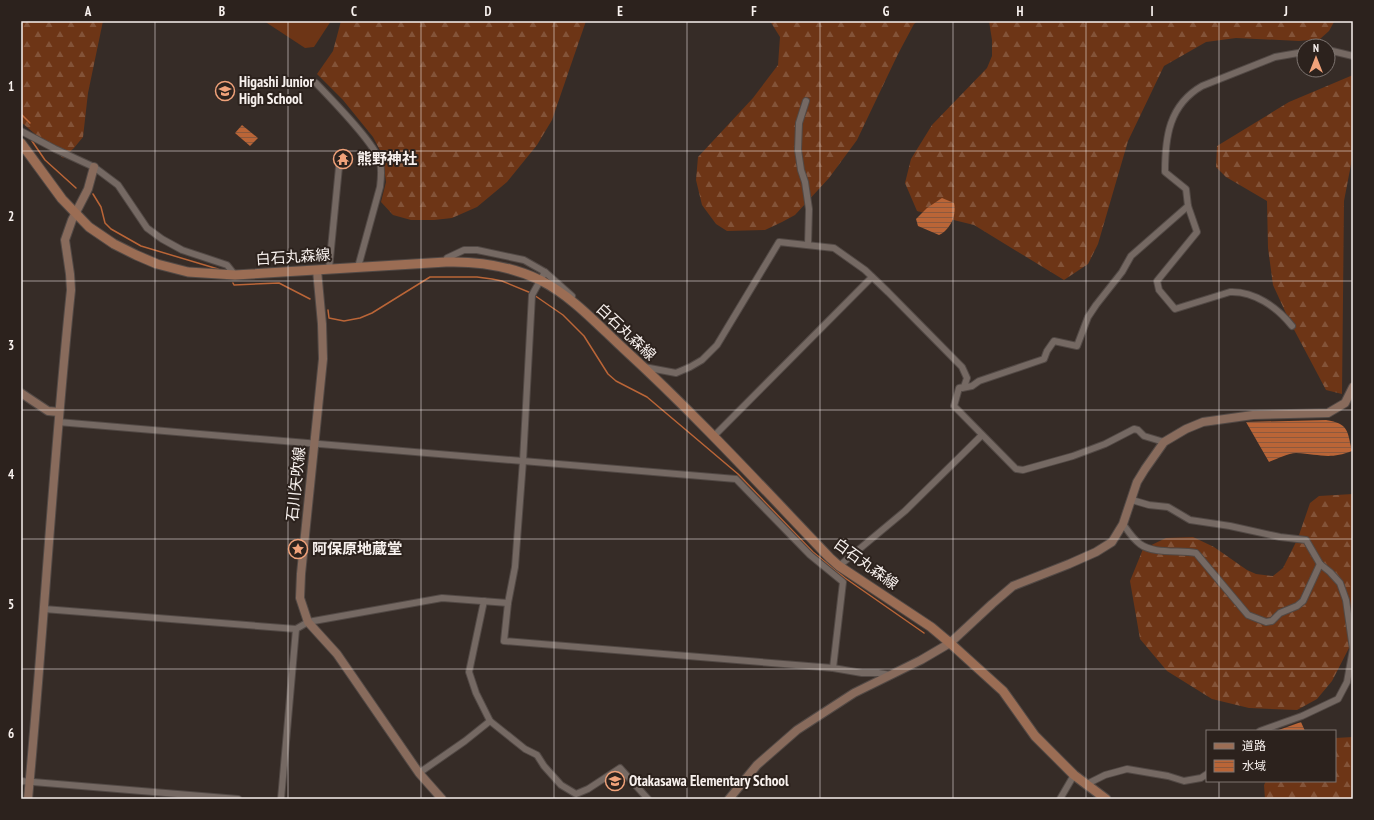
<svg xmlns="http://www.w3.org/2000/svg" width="1374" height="820" font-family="'PT Sans Narrow','Noto Sans JP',sans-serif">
	<defs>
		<pattern id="forest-firs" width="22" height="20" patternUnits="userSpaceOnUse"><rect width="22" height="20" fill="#6d3516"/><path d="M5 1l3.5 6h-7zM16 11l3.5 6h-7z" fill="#835338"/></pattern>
		<pattern id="water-rules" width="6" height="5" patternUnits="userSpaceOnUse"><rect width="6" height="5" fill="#ba6537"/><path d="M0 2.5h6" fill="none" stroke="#8d593d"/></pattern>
	</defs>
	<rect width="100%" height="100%" fill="#362c27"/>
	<g fill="url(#forest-firs)">
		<path d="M21,21H103L88,93L83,137L74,148L63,158L21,122Z"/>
		<path d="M341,21H586L552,120L537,145L507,182L477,207L452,218L434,220H411L393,215L381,202L386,182L382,154L373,137L343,100L317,74L333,51Z"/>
		<path d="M770,21H918L914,24L898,54L857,140L829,178L795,215L782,222L765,230L727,231L716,224L702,205L696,180L698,157L753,98L778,65L780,37Z"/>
		<path d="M989,21H1334V22L1329,31L1320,39L1299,41L1236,38L1206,42L1164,66L1128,141L1098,244L1088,264L1064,280L974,225L917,211L905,183L911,159L932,125L987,68L992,56V40Z"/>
		<path d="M1353,75V154L1344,201L1342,394L1326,390L1290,322L1273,285L1268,248L1267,201L1226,177L1216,167L1217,146L1289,102Z"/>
		<path d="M1353,494V646L1349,648L1332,681L1317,699L1297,710L1249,708L1212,699L1167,671L1140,639L1130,581L1143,549L1166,538L1193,537L1214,547L1247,570L1256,574L1273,576L1283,568L1298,538L1310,503L1319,496Z"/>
		<path d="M1353,737V799H1265L1264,785L1266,781H1335V738Z"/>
	</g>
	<path fill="#6d3516" d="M264,21H331L314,47L305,48Z"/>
	<g fill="url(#water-rules)">
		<path d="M242,125L258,138L250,146L235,133Z"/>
		<path d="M942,198L954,203C957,215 950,230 939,235L918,226L916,219L927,208Z"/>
		<path d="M1326,420C1349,424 1347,430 1352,451C1329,460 1319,454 1296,453C1288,453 1277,459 1269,462L1246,422Z"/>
		<path d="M1301,722L1305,731H1276Z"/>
	</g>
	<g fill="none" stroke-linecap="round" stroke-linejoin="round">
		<g stroke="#ba6537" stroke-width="1.5">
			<path d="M21,114L30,123"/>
			<path d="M32,139V141L45,160L76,188"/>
			<path d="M93,194L101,207L105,223L111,229L141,246L218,269"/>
			<path d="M233,283L234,285L279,283L310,299"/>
			<path d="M534,295L563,315L584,336L608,374L616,381L647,397L738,474L813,552L845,578L924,633"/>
			<path d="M328,310L329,318L344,321L360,318L372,313L430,277H477L492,279L502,281L531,293"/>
		</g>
		<g stroke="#524945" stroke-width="8">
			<g id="street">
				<path d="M1328,50L1353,56"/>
				<path d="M316,83C331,99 375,143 380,162C382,170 381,179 380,187L358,267"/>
				<path d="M806,101L799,123L798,150L801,170L805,182L809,209L808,245"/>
				<path d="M21,131L55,149L94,167L118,185L147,228L162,239L182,250L227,265L235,275"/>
				<path d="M446,262L447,258L464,250H477L524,260L545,272L572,296"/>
				<path d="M329,269L339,167"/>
				<path d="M545,272L532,295L523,461L515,567L508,603L504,641L833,668L862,673H878L891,675"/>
				<path d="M1292,326C1277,307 1254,291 1230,292L1175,309L1159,290L1157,281L1197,232L1188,206L1186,189L1165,172C1165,137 1169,105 1202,86L1275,57L1304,52"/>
				<path d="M644,367L676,373L690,367L702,360L717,345L779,242L834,248L865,270L888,292L962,367L967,378L964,387L959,388L954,406L1016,469L1023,470L1073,456L1105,444L1134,429L1138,430L1144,436L1164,442"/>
				<path d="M962,388L972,386L979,381L1044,359L1047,351L1054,341L1077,346L1088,317L1096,305L1122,272L1131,256L1188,206"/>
				<path d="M58,422L736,479L810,555L843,582L833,668"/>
				<path d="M713,437L872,277"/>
				<path d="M1132,500L1149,505L1168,507L1190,520L1230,526L1280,537L1306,540L1320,564L1330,572L1340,583L1346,600L1353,649"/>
				<path d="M1123,524C1128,531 1133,539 1140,544C1153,554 1179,550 1196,553L1248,615L1266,622L1272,621L1280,613L1297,606L1303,601L1320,564"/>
				<path d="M839,566L905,511L982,435"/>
				<path d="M484,601L469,672L476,693L490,721L525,749L537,755L544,766L561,785L576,794L588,789L620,768L648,799"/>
				<path d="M44,609L296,629L308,622L442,598L508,603"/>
				<path d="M1260,731L1302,716L1338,699L1347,682L1353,649"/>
				<path d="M419,773L465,741L490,721"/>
				<path d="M21,781L238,799"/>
				<path d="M1087,784L1105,775L1127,769L1168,776L1184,781L1201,778L1207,774"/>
				<path d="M281,799L296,629"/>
				<path d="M1060,799L1074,775"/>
			</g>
		</g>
		<g stroke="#524945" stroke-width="10">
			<g id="secondary">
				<path d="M317,270L322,324L323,359L301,574L300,598L308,622L337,654L419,773L442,799"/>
				<path d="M21,393L48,411L59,412"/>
				<path d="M28,799C44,630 53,459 71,290L70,274L65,240L72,220L88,189L94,167"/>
				<path d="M729,799L757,765L797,730L854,693L921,660L950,643L992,604L1013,586L1069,564L1096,552L1112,542L1123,524L1137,482L1145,469L1164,442L1186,429L1203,422L1253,415L1328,413L1345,403L1353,387"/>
			</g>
		</g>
		<g stroke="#524945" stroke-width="11">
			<path id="primary" d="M21,143L62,199L89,227L114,244L136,255L157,264L188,272L235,275L446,262C479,261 510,266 540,280C572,296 598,325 624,349C696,415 762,487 830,558L839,566L931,627L950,643L1003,691L1035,736L1074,775L1106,799"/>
		</g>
		<use href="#street" stroke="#756963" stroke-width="6"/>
		<use href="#secondary" stroke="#886b5c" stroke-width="8"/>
		<use href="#primary" stroke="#9b6d54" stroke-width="9"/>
	</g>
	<path fill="none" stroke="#f8f1ee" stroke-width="1" stroke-opacity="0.55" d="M155,21V799M288,21V799M421,21V799M554,21V799M687,21V799M820,21V799M953,21V799M1086,21V799M1219,21V731M21,151H1353M21,281H1353M21,410H1353M21,539H1353M21,669H1353M1219,781V799"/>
	<defs>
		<g id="school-ring" transform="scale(1)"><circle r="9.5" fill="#2c221d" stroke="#f0a27a" stroke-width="1.5"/><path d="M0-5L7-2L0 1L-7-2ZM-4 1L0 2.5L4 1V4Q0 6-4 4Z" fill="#f0a27a"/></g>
		<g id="temple-ring" transform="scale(1)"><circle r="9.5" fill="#2c221d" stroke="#f0a27a" stroke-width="1.5"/><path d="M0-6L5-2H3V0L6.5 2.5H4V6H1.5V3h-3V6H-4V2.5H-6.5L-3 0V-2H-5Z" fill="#f0a27a"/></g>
		<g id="sight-ring" transform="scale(1)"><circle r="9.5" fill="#2c221d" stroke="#f0a27a" stroke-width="1.5"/><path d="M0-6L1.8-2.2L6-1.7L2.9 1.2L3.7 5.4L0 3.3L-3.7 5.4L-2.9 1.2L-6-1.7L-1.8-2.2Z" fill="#f0a27a"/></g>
	</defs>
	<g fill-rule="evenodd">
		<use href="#school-ring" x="225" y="91"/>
		<use href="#temple-ring" x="343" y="159"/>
		<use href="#sight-ring" x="298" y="549"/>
		<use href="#school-ring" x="615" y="781"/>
	</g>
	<g text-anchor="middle" stroke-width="4" stroke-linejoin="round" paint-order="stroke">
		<g font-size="15" font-weight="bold" fill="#f8f1ee" stroke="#2c221d" text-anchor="start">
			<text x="239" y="87">Higashi Junior<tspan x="239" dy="17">High School</tspan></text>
			<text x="357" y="164">熊野神社</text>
			<text x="312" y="554">阿保原地蔵堂</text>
			<text x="629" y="786">Otakasawa Elementary School</text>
		</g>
		<g font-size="15" fill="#f8f1ee" stroke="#2c221d">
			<text transform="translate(293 257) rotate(-4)" y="5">白石丸森線</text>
			<text transform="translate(626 332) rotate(43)" y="5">白石丸森線</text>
			<text transform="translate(296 484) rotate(-84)" y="5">石川矢吹線</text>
			<text transform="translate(866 564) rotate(36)" y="5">白石丸森線</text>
		</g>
	</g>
	<rect width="1374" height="820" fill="none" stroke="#2c221d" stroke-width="44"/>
	<rect x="1206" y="730" width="130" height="52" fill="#2c221d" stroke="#7e7571"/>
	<rect x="1214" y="743" width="20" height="6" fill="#9b6d54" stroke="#7e7571"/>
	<text x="1242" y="750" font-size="12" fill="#f8f1ee">道路</text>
	<rect x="1214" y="760" width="20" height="12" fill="url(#water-rules)" stroke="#7e7571"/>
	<text x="1242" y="770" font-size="12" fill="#f8f1ee">水域</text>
	<g transform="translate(1316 58)"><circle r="19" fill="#2c221d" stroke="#7e7571"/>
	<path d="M0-3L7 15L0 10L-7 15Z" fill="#f0a27a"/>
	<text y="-6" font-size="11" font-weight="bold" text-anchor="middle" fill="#f8f1ee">N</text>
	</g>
	<rect x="22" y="22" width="1330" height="776" fill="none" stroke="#f8f1ee" stroke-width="1.5"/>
	<g font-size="13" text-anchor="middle" font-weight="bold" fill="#f8f1ee">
		<text x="88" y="16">A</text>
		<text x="222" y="16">B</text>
		<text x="354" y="16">C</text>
		<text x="488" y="16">D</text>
		<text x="620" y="16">E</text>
		<text x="754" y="16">F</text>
		<text x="886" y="16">G</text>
		<text x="1020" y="16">H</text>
		<text x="1152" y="16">I</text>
		<text x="1286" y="16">J</text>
		<text x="11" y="91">1</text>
		<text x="11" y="221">2</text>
		<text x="11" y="350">3</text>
		<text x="11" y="479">4</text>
		<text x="11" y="609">5</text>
		<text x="11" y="738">6</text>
	</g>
</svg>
